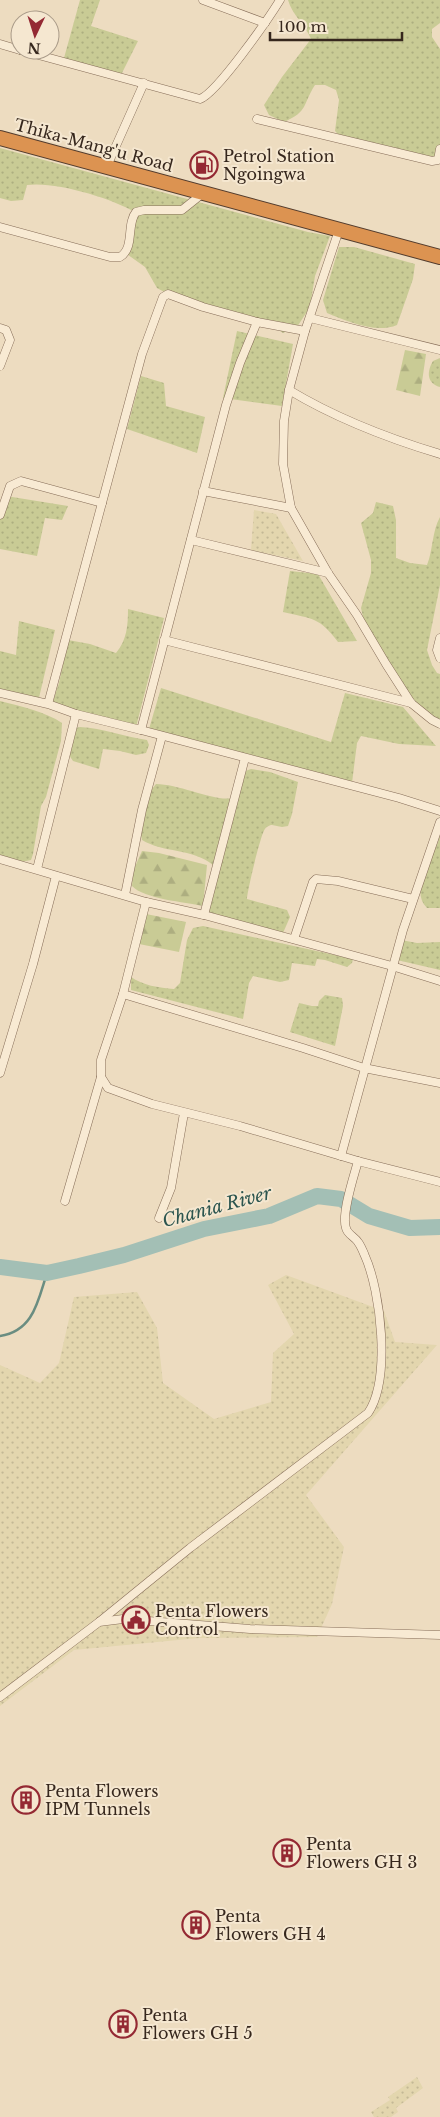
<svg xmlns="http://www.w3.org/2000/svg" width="440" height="2117" font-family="'Libre Baskerville',serif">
	<defs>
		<pattern id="farmland-dots" width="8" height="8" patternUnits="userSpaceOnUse" patternTransform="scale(1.25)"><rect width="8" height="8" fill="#e3d6ae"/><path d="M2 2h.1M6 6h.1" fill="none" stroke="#c3b895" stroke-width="1.8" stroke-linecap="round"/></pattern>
		<pattern id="grass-dots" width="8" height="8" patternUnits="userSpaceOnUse" patternTransform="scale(1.25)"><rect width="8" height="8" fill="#c9cb95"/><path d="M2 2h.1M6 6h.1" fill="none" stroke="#adae80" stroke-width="1.8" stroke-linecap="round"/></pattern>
		<pattern id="forest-firs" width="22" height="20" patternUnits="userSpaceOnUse" patternTransform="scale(1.25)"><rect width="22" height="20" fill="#c9cb95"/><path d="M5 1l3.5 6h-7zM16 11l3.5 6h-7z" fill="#adae80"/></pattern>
	</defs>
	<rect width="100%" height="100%" fill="#eddcc0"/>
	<g fill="url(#farmland-dots)">
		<path d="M254,510L276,514L303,561L251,550Z"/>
		<path d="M286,1275L384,1311L395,1342L437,1345L306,1495L344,1547L332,1604L317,1637L199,1638L74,1650L0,1706V1365L40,1383L59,1363L74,1297L137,1292L157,1328L163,1383L214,1419L271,1402L273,1353L294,1334L268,1285Z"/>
		<path d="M417,2077L423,2088L396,2108L398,2112L391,2117H374L371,2112L390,2100L388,2097Z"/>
	</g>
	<g fill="url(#grass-dots)">
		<path d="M80,0H100L91,26L138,41L121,75L64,58Z"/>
		<path d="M288,0H440V23L432,29V37L440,49V160L344,140L335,131L339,100L336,90L325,85H315C302,105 309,111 284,122L269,115L264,105L282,77L311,39C305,24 292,15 288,0Z"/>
		<path d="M0,148L308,232L330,236L315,276L310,307L297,327L283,333L267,322L166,293L157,288L145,267L124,252C125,237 131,226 135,212C111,198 55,181 27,185L23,200L11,201L0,198Z"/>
		<path d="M339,247H354L415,264L413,279L397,325C376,334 347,321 327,313L323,300Z"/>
		<path d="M237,331L293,344L282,406L223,398Z"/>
		<path d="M440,358V387C426,383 427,371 433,361Z"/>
		<path d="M141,376L164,383L166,406L205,417L197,453L127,429Z"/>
		<path d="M6,496L68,506L62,520L45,518L37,556L0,549V519Z"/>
		<path d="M376,502L393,506L396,520V558L410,563L427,565C433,550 432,531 440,517V585L427,650L432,665L437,673L440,674V721L423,713L401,687L365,625L361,608L371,573V560L361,523L373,513Z"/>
		<path d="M290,571L318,574L357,641L338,642C319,617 313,619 283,612Z"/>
		<path d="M128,609L164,618L136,727L52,704L59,683L68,640L90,644L116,653C127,640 128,625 128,609Z"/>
		<path d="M19,621L55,630L38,702L0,691V651L16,655Z"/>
		<path d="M161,688L331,742L345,693L403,707L436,746L399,744L361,736L357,743L352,783L149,729Z"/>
		<path d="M0,701C20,706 46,712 62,723L61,741L46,797L41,806L33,854L31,860L21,862L0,857Z"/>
		<path d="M80,727C103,728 124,737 147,740L149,745L146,753L136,755L120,751L103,749L99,769L73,761L69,755L72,729Z"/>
		<path d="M251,769L270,772L298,782L292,814L288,826L282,827L272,825C270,825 266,827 265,829C261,833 247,892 247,899L287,910L290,917L283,933L210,915L206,906L214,877L213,865C192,848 163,853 142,840C138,823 145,796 156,784C179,784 216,802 232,798L237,774Z"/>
		<path d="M440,835V908H427C408,889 436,856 440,835Z"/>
		<path d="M203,926L353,959L352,963L347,967L325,960L317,959L315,966L292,963L289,980L280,982L253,976L249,983L243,1019L131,990V977C142,985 159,988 174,989L180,983L187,940L193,928Z"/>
		<path d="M401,940L417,943L440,942V970L397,960Z"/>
		<path d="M325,995L342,998L343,1006L335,1046L290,1032L299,1003L312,1006H318L319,1001Z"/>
	</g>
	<g fill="url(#forest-firs)">
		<path d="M405,350L426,354L420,396L396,390Z"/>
		<path d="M142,851L159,853L207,865L203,906C185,902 144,899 132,886L133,871Z"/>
		<path d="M146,914L186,922L179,952L139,944Z"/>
	</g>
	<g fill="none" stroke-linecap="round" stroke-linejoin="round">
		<path stroke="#6a8d81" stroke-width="2.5" d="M0,1336C34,1331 38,1300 47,1273"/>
		<path stroke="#a3bfb5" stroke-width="16" d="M0,1267L47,1273L79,1266L124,1255L204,1229L269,1216L317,1196L341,1199L369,1216L410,1228L440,1227"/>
		<g stroke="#866d58" stroke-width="9">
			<g id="street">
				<path d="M203,0L265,23"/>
				<path d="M0,44L20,50"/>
				<path d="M20,50L200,99C217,93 269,18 280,0"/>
				<path d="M257,119L432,161L438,160L440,149"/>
				<path d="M107,166L144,83"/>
				<path d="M0,227L110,257H120C135,248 126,224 136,212L144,210H182L202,194"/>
				<path d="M310,318L440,350"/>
				<path d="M257,322L305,331L339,230"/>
				<path d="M0,328L6,330L10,340L0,366"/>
				<path d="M305,331L289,390L284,421L283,464L291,508L328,573L357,615L386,664L411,703L432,720L440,724"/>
				<path d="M289,390C337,419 387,438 440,454"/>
				<path d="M203,491L291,508"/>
				<path d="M0,515L10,486L21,481L102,503"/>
				<path d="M191,540L328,573"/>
				<path d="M440,638L437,650L440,658"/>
				<path d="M164,640L411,703"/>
				<path d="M0,693L48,704L76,714L141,730L226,405L240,363L257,322L203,307L168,294L163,297L142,354L48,704"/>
				<path d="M141,730L399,798L440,811"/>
				<path d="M0,859L146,902L204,915L392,966L440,981"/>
				<path d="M37,869L76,714"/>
				<path d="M125,895L142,810L162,736"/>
				<path d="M204,915L245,758"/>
				<path d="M294,939L313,882L316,879L338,881L413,899"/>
				<path d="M123,994L303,1048L364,1068L440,1083"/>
				<path d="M0,1073L33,964L56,876"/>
				<path d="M341,1156L403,930L440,822"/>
				<path d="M358,1161L440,1182"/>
				<path d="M65,1201L101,1077"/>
				<path d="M159,1218L171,1188L184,1113"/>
				<path d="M99,1622L190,1548L368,1413C391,1379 381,1292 365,1256C363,1251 361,1246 358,1242C355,1237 347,1234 346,1228C341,1214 354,1176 358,1161L240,1126L152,1104L108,1088L101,1077V1060L123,994L146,902"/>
				<path d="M0,1697L99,1622L123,1619L250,1629L440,1635"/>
			</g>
		</g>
		<g stroke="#533c2d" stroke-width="16">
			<path id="highway" d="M0,138L440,257"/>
		</g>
		<use href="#street" stroke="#f8ead3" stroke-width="8"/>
		<use href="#highway" stroke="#dc9351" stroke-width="14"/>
	</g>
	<defs>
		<g id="fuel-ring" transform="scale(1.4375)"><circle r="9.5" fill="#f5e7d0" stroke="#942933" stroke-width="1.5"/><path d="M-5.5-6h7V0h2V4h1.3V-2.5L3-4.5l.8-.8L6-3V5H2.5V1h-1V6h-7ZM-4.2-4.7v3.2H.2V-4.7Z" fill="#942933"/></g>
		<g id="civic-ring" transform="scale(1.4375)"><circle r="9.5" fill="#f5e7d0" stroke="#942933" stroke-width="1.5"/><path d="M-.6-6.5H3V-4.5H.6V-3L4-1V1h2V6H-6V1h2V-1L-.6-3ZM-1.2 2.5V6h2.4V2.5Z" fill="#942933"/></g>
		<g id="building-ring" transform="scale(1.4375)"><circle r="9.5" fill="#f5e7d0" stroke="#942933" stroke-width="1.5"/><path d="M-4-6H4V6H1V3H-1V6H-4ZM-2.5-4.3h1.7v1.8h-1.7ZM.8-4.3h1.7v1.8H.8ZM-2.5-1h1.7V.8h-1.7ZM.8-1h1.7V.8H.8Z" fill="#942933"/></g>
	</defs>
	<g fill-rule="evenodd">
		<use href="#fuel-ring" x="204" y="165"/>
		<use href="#civic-ring" x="136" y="1620"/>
		<use href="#building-ring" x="26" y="1800"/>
		<use href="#building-ring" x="287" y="1853"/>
		<use href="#building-ring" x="196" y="1925"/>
		<use href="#building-ring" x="123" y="2024"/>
	</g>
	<g text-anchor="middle" stroke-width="4" stroke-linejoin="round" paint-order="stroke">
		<g font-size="16" fill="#36271d" stroke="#f5e7d0">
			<text transform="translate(94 145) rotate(15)" y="6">Thika-Mang'u Road</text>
		</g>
		<g font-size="16" fill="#36271d" stroke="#f5e7d0" text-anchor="start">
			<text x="223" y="162">Petrol Station<tspan x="223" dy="18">Ngoingwa</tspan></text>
			<text x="155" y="1617">Penta Flowers<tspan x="155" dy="18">Control</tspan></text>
			<text x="45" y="1797">Penta Flowers<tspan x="45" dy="18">IPM Tunnels</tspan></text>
			<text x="306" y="1850">Penta<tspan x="306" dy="18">Flowers GH 3</tspan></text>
			<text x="215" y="1922">Penta<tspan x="215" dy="18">Flowers GH 4</tspan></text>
			<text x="142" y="2021">Penta<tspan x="142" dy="18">Flowers GH 5</tspan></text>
		</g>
		<g font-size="18" font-style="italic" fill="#2c554f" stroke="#f5e7d0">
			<text transform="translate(217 1207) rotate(-15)" y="6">Chania River</text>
		</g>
	</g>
	<g transform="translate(35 35) rotate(184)"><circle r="24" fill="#f5e7d0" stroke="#a99a88"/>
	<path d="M0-4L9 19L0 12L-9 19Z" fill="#942933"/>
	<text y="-8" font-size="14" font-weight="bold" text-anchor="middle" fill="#36271d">N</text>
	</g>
	<path d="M270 32v8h132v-8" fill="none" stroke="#36271d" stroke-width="2.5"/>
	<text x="278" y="32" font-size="15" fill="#36271d" stroke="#f5e7d0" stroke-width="4" paint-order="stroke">100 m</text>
</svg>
